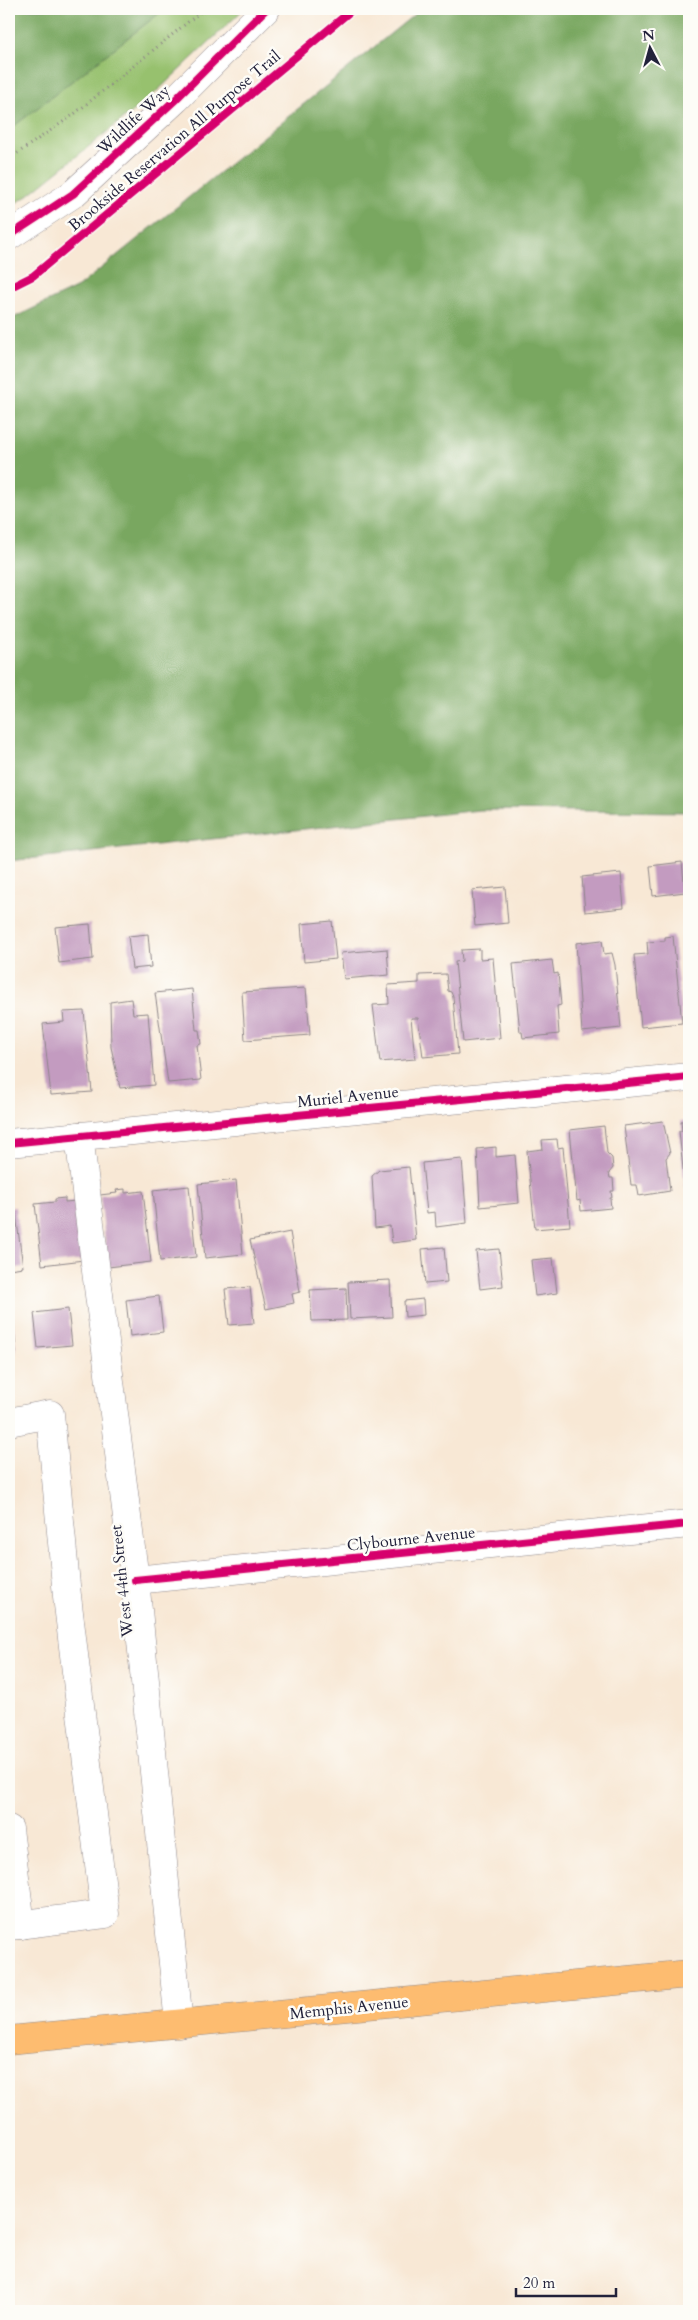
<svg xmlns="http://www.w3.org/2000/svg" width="698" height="2320" font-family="Cardo,serif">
	<rect width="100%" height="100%" fill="#fdfcf7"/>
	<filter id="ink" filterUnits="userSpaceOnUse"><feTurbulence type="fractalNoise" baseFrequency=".02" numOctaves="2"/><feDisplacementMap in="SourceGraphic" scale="10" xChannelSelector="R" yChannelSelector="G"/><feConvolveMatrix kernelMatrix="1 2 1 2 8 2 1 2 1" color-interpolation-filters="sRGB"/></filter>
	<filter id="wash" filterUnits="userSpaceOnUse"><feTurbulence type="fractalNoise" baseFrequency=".0096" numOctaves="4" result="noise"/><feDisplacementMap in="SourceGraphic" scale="20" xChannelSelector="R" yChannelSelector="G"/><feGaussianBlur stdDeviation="1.12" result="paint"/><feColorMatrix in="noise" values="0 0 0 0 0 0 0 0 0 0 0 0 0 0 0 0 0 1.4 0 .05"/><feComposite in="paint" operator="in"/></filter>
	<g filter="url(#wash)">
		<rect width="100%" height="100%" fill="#f8e8d5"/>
		<path fill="#97c16e" stroke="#5c7254" d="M9,9H244L153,95L27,196L9,207Z"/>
		<g fill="#79a761" stroke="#4e644e">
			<path d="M9,9H165L9,130Z"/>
			<path d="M421,9H689V812L480,810L9,861V320L78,287Z"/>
		</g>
		<g id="blocks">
			<g fill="#c39bc0">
				<path d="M682,862L685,892L653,896L650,866Z"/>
				<path d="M621,873L624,908L585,912L582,877Z"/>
				<path d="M505,887L508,923L475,926L472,890Z"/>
				<path d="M332,921L336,959L304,962L301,924Z"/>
				<path d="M90,924L93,959L59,963L55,927Z"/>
				<path d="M148,934L151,967L132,969L128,936Z"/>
				<path d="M673,936L682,1023L641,1027L634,955L648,954L647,942L665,941V937Z"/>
				<path d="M602,940L604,954L612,953L615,965L621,1028L582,1032L576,943Z"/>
				<path d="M387,949L389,975L344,979L341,953Z"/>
				<path d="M480,949V959L493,958L500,1038L463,1042L455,962L462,961L461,950Z"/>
				<path d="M552,960L554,974L558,973L561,1005L557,1006L559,1034L523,1038L522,1032H520L513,964Z"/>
				<path d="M446,974L448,991L451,992L453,997L458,1054L423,1057L418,1018H411L415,1059L380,1062L373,1005L389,1004L388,985L419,983V975Z"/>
				<path d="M306,988L310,1035L245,1040L242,992Z"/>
				<path d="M192,989L196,1030H199L201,1044L197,1045L201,1080L168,1083L155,993Z"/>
				<path d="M131,999L133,1014L148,1013L154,1085L120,1088L111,1047L110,1002Z"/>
				<path d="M84,1011L92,1092L51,1095L43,1024L64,1022L63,1012Z"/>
				<path d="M689,1120V1187L685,1188L679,1131H682L681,1121Z"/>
				<path d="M663,1121L670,1153L666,1158L670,1191L639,1196L637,1185H631L624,1126Z"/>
				<path d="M604,1126L607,1153L612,1158L613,1168L609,1173L610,1178H613L614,1191H611L612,1198H610L611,1208L581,1211L580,1200L577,1201L570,1130Z"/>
				<path d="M557,1139L558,1148L563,1147L570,1226L535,1229L527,1151L543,1149L542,1140Z"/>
				<path d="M496,1147V1157L515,1155L519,1203L480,1207L477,1149Z"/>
				<path d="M462,1159L467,1223L436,1227L435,1212L427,1213L422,1163Z"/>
				<path d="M409,1167L416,1240L392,1243L390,1226L375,1228L372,1176L379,1170Z"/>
				<path d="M236,1180L243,1254L205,1258L198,1184Z"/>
				<path d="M189,1186L196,1257L160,1261L153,1190Z"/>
				<path d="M125,1189V1193L143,1191L151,1262L108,1267L100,1195L117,1193L116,1190Z"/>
				<path d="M65,1198V1202L76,1201L84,1260L42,1265L35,1204L55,1202V1199Z"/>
				<path d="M15,1207L23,1267L9,1269V1208Z"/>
				<path d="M290,1232L300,1292L292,1294L294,1303L266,1309L250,1240Z"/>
				<path d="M444,1247L447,1282L425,1284L422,1249Z"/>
				<path d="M499,1249L503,1286L480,1289L476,1251Z"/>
				<path d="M553,1258L557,1293L535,1296L531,1260Z"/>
				<path d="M390,1280L392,1317L350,1319L348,1282Z"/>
				<path d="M250,1287L254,1323L229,1325L225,1289Z"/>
				<path d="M346,1288L347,1320L312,1321L310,1290Z"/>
				<path d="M159,1296L163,1332L130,1336L126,1300Z"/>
				<path d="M423,1299L424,1315L405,1317L404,1301Z"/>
				<path d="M68,1309L72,1345L38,1348L34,1313Z"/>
				<path d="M9,1316H13L16,1353L9,1354Z"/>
			</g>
		</g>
	</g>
	<g filter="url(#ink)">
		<use href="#blocks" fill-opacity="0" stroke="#8d8588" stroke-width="1"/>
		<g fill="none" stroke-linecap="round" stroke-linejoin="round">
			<g stroke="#8d8588" stroke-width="29">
				<g id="minor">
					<path d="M9,236L73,194L176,99L266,9"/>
					<path d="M79,1136L135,1580L179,2024"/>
					<path d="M9,1143L689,1077"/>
					<path d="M9,1422L50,1414L67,1596L105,1914L9,1926"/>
					<path d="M135,1580L689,1524"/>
					<path d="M9,1829L21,1925"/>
				</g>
			</g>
			<g stroke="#8d8588" stroke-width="29">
				<path id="major" d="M9,2040L689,1974"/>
			</g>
			<path stroke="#8d8588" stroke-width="3" stroke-dasharray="1 4" stroke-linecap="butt" d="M9,159L73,115L204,9"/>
			<use href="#minor" stroke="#fff" stroke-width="28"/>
			<use href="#major" stroke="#fdbc6f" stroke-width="28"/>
			<g stroke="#fdfcf7" stroke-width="11">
				<g id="cycleway">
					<path d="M9,236L73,194L176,99L266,9"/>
					<path d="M9,288L33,276L353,9"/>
					<path d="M9,1143L689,1077"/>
					<path d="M135,1580L689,1524"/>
				</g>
			</g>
			<use href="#cycleway" stroke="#d6006c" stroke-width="8"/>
		</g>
	</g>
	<g text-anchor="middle" stroke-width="5" stroke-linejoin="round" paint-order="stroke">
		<g font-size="16" fill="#22223b" stroke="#fdfcf7">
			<text transform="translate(133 119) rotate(-43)" y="6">Wildlife Way</text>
			<text transform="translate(174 140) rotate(-40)" y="6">Brookside Reservation All Purpose Trail</text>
			<text transform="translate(348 1096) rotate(-6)" y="6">Muriel Avenue</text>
			<text transform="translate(411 1538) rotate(-6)" y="6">Clybourne Avenue</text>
			<text transform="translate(121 1581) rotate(-96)" y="6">West 44th Street</text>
			<text transform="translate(349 2007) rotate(-6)" y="6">Memphis Avenue</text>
		</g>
	</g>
	<rect width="698" height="2320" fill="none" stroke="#fdfcf7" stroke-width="30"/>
	<g transform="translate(650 48) rotate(354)" stroke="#fdfcf7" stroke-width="4" paint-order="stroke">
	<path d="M0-4L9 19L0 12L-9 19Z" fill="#22223b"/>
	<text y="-8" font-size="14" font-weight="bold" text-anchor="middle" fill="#22223b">N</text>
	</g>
	<path d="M516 2288v8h100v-8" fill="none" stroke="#22223b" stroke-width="2.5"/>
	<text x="523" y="2288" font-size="15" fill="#22223b" stroke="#fdfcf7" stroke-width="4" paint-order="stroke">20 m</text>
</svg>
